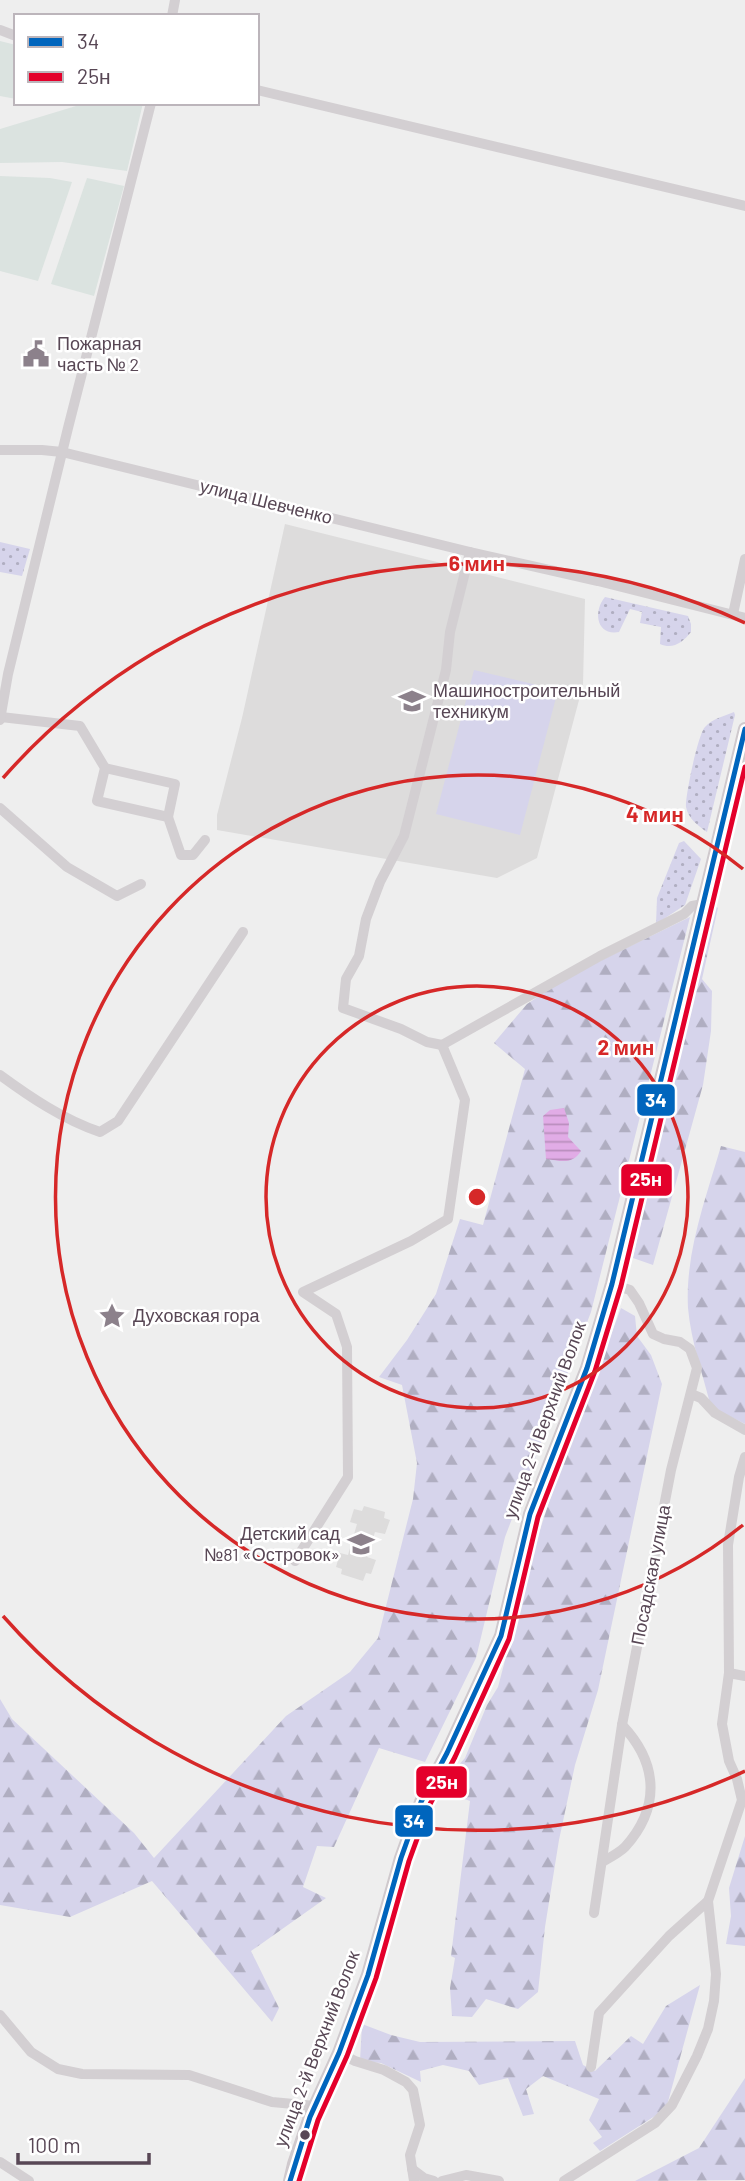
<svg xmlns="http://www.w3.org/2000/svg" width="745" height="2181" font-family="Barlow,sans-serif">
	<defs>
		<pattern id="grass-dots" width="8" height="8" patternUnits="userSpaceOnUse" patternTransform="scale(1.75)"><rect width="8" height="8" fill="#d6d4eb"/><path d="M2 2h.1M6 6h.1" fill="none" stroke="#b0aec1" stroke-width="1.8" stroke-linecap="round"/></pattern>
		<pattern id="forest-firs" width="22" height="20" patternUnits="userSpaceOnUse" patternTransform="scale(1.75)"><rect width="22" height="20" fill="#d6d4eb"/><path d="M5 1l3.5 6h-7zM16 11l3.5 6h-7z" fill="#b0aec1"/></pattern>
		<pattern id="water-rules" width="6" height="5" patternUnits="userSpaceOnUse" patternTransform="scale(1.75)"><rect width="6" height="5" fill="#e1ace6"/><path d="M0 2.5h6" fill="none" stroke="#b98ebd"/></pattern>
	</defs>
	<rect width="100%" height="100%" fill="#eee"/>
	<g fill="#dbe3e0">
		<path d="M0,41L16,45V99L0,96Z"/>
		<path d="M86,103H143L127,171L62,162L0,163V129Z"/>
		<path d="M0,176L50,178L72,182L38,281L0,271Z"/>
		<path d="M87,178L124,186L94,296L51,284Z"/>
	</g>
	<g fill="#dddcdc">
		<path d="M285,524L585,599L583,685L537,858L497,878L217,830V815L242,718Z"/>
		<path d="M364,1506L385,1512L384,1518L390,1520L385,1534L375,1532L367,1557L376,1560L371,1574L366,1573L363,1581L341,1574L342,1569L336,1567L340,1553L348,1555L357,1524L350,1522L354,1509L362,1511Z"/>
	</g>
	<g fill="url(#grass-dots)">
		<path d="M0,542L30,549L22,576L0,572Z"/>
		<path d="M605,597L688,616L691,624V632C683,642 673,650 660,644L661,627L640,623L642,612L630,609L619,632C596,636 593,611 605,597Z"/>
		<path d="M734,712L735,715L707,832C698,826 688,818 686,807C685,797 698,734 705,727C712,719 724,716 734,712Z"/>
		<path d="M684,841L701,859L685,905L656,924L657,898L679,843Z"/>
	</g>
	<g fill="url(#forest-firs)">
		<path d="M711,902L718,908L702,979L712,991L711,1031L703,1085L653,1265L633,1258Z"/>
		<path d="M690,917L591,1312L505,1537L476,1658L425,1762L379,1748L334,1847L317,1846L303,1887L326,1898L251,1951L279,2008L272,2022L152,1881L70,1917L0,1905V1699L12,1719L134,1833L154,1858L286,1716L350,1672L378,1638L413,1499L417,1463L402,1385L379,1377L407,1340L436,1294L460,1219L483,1225L525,1069L494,1043L527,1004L573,974Z"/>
		<path d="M721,1146L745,1152V1424L711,1407C703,1375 691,1342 688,1308C685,1252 706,1198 721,1146Z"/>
		<path d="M621,1308L635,1316L637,1336L651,1355L662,1384L598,1690L575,1765L559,1840L545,1927L538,1992L518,2009L486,1999L472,2017L452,2016L450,1988L455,1958L451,1956L470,1801L437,1789L465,1758L487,1705L498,1687L536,1542L554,1487Z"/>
		<path d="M745,1836V1946L726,1944L731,1916L729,1888Z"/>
		<path d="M700,1985L666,2109L600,2151L593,2143L602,2137L589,2120L599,2099L543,2076L526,2089L534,2114L523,2116L508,2078L479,2085L469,2071L443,2065L420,2071L421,2082L381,2063L360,2061L362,2024L391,2035L420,2042L575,2041L583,2065L595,2071L631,2036L643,2044L666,2006Z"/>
		<path d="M745,2078V2180L635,2181L699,2148Z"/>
	</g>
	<path fill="#d6d4eb" d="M474,670L558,690L520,835L436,814Z"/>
	<path fill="url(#water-rules)" d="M564,1108L569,1123L568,1137L581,1151C572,1165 561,1161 546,1159L543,1116L550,1110Z"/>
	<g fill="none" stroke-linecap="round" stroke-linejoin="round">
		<g stroke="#d3cfd2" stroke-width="10">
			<path d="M172,16L175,0"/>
			<path d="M0,30L16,36"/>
			<path d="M257,90L745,206"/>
			<path d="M0,450H42L62,452L470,552L598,581L745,618"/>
			<path d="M733,614L745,559"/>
			<path d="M1,717L80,726L105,768L97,801L168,817L181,855H193L205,840"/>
			<path d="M0,720L8,674L68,428L151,103"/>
			<path d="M105,768L175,784L168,817"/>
			<path d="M0,808L67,867L117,896L141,884"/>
			<path d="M442,1045L427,1042L401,1029L343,1008L346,979L359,956L366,919L380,882L404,836L446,670L450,632L470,552"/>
			<path d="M442,1045L600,956L684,914L692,906L703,904"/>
			<path d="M0,1075C30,1097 64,1120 100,1132L118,1121L243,932"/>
			<path d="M691,1394L701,1398L715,1413L745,1430"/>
			<path d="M295,1561L348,1477L347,1347L336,1314L303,1292L411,1241L448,1219L465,1100L442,1045"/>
			<path d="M729,1673L745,1676"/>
			<path d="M602,1862C609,1858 619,1853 625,1847C661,1807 658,1763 622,1725"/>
			<path d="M594,1913L622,1725L671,1470L697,1368L690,1349L680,1342L664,1339L653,1334L639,1303L630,1290L612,1284"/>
			<path d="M0,2015L31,2052L58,2069L82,2074L189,2075L272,2102L315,2106"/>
			<path d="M339,2053L355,2061L384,2070L406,2082L413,2090L420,2125L410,2155L414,2181"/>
			<path d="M591,2067L599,2013L669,1936L708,1901L742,1800L737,1779L729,1761L722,1724L729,1673L728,1545L739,1477L745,1457"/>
			<path d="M0,2162L29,2181"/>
			<path d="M412,2169L424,2178L434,2181"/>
			<path d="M442,2181L466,2175L499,2181"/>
			<path d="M564,2181L655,2123L672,2105L697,2056L708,2029L714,2001L716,1974L708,1901"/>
		</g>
		<path stroke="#cfc9cd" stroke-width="14" d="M290,2181L294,2164L310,2117L339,2053L368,1975L401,1858L421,1802L447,1753L501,1636L530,1514L587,1368L612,1284L745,729"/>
		<g stroke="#fff" stroke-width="10">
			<path id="bus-1" d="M290,2181L310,2117L339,2053L368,1975L401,1858L421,1802L447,1753L501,1636L530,1514L587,1368L612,1284L745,729"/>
		</g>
		<g stroke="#fff" stroke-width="10">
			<path id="bus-2" d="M299,2181L318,2120L347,2056L376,1978L409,1861L429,1806L455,1757L509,1639L538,1517L595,1371L621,1286L745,767"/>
		</g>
		<use href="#bus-1" stroke="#0065bd" stroke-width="5"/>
		<use href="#bus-2" stroke="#e4002b" stroke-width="5"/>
	</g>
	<g fill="none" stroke="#d62828" stroke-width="3.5">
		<circle cx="477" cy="1197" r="211"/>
		<path d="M743 1525A422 422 0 1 1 743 869"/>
		<path d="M745 1771A633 633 0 0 1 3 1616M3 778A633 633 0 0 1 745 623"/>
	</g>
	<defs>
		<g id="civic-bare" transform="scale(2.1)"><path d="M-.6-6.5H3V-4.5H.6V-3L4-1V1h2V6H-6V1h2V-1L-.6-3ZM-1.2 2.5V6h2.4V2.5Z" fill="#8c818b" stroke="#fff" stroke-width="2.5" paint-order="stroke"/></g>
		<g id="university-bare" transform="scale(2.1)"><path d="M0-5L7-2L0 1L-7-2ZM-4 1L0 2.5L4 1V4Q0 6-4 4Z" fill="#8c818b" stroke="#fff" stroke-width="2.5" paint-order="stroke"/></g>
		<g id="sight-bare" transform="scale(2.1)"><path d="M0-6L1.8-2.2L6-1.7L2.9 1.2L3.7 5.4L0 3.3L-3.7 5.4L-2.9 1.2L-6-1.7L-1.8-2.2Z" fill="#8c818b" stroke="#fff" stroke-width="2.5" paint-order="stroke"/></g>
		<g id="school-bare" transform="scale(2.1)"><path d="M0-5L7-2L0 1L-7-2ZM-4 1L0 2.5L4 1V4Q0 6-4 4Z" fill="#8c818b" stroke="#fff" stroke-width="2.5" paint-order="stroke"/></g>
	</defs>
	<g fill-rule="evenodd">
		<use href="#civic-bare" x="36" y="354"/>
		<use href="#university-bare" x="412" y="701"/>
		<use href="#sight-bare" x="112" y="1316"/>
		<use href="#school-bare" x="361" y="1544"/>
	</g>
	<circle fill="#584755" stroke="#fff" stroke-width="2.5" cx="305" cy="2135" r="6"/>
	<g text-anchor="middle" stroke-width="5" stroke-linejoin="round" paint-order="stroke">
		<g font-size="18" fill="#584755" stroke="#fff" text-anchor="start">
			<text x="57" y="350">Пожарная<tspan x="57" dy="21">часть № 2</tspan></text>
			<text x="433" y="697">Машиностроительный<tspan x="433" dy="21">техникум</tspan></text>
			<text x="133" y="1322">Духовская гора</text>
			<text x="340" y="1540" text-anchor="end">Детский сад<tspan x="340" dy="21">№81 «Островок»</tspan></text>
		</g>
		<g font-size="18" fill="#584755" stroke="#fff">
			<text transform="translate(266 502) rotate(14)" y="6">улица Шевченко</text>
			<text transform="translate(545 1420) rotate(-70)" y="6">улица 2-й Верхний Волок</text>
			<text transform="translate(651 1575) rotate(-79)" y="6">Посадская улица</text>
			<text transform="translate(317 2049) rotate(-69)" y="6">улица 2-й Верхний Волок</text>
		</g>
	</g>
	<circle cx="477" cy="1197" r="10" fill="#d62828" stroke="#fff" stroke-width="3.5"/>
	<g font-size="21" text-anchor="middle" font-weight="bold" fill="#d62828" stroke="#fff" stroke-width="5" stroke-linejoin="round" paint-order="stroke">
		<text x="477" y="571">6 мин</text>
		<text x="655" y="822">4 мин</text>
		<text x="626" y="1055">2 мин</text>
	</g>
	<g stroke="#fff" stroke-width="2.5">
		<rect x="636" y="1083" width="40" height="34" rx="7" fill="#0065bd"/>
		<rect x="620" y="1163" width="53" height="34" rx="7" fill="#e4002b"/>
		<rect x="415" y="1765" width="53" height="34" rx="7" fill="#e4002b"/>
		<rect x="394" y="1804" width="40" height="34" rx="7" fill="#0065bd"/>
	</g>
	<g font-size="19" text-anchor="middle" font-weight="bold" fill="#fff">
		<text x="656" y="1107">34</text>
		<text x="646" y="1186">25н</text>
		<text x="442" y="1789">25н</text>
		<text x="414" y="1828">34</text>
	</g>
	<rect x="14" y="14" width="245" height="91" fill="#ffffff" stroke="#bcb5bb" stroke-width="2"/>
	<rect x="28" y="37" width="35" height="10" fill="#0065bd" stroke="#bcb5bb" stroke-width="2"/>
	<text x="77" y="49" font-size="21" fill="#584755">34</text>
	<rect x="28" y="72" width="35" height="10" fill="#e4002b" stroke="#bcb5bb" stroke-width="2"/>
	<text x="77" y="84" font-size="21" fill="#584755">25н</text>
	<path d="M18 2153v10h131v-10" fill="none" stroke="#584755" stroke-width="3.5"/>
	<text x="28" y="2153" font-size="21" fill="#584755" stroke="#ffffff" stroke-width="5" paint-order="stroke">100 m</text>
</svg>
